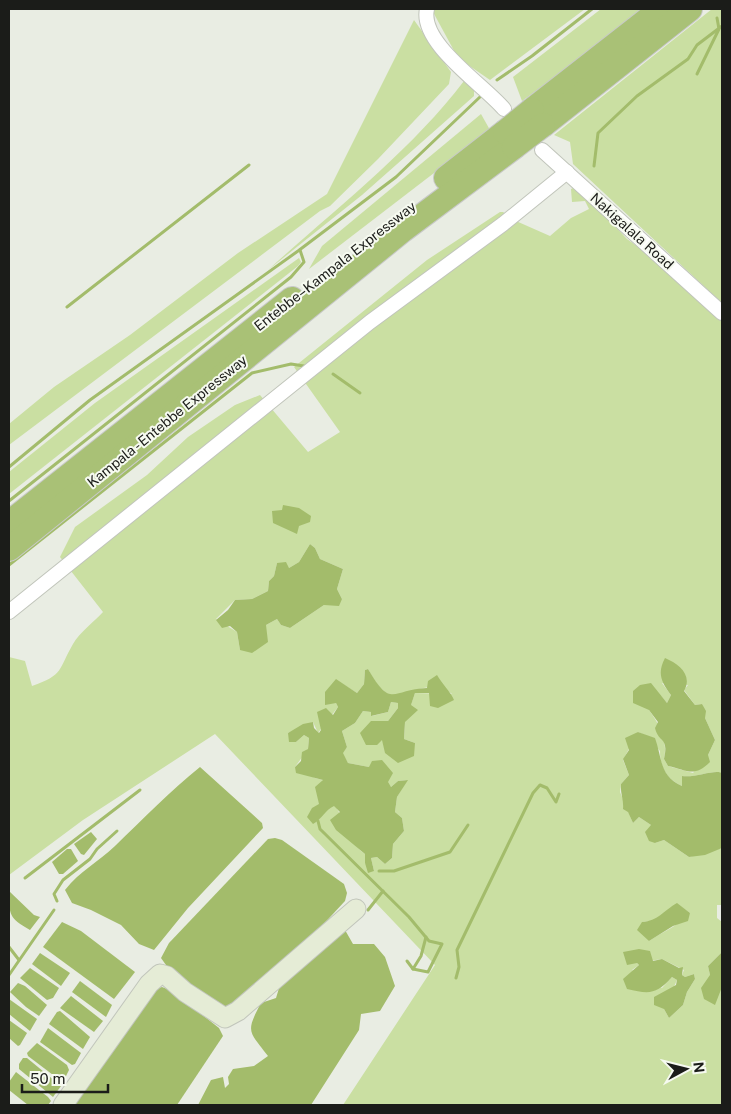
<svg xmlns="http://www.w3.org/2000/svg" width="731" height="1114" font-family="'Public Sans',sans-serif">
	<rect width="100%" height="100%" fill="#e9ede3"/>
	<g fill="#cadfa2" fill-rule="evenodd">
		<path d="M435,9H585L490,80L458,58L433,12Z"/>
		<path d="M601,9H649L522,101L513,77Z"/>
		<path d="M712,9H722V303L573,164L570,142L554,135Z"/>
		<path d="M414,20L451,72L449,84L378,159L330,206L320,211L9,445V424L54,387L130,335L238,253L327,194Z"/>
		<path d="M464,81L474,87V96L362,195L268,270C333,211 411,151 464,81Z"/>
		<path d="M481,114L490,130L309,269L322,246Z"/>
		<path d="M577,186L627,239L648,254L722,320V773C715,769 695,778 682,776V786C667,779 660,768 660,751L647,736L638,732L623,760L629,775L621,784L620,792L633,823L639,817L651,825L655,843L664,840L689,857L722,848V905H717V918L722,922V952L708,966L710,975L722,987V1105H343L435,965L215,734L83,820L9,875V657L25,661L32,686C64,675 58,670 73,644C80,632 94,622 103,612L60,557L75,527L147,475L188,437L235,405L260,395L308,452L340,432L294,367L427,260L500,212H503L516,221L550,236L571,218L589,209L585,201L572,202L571,189ZM310,544L315,548L320,559L343,569L337,589L342,599L324,605L290,628L281,625L277,619L266,625L240,650L237,632L216,619L235,600L252,599L268,591L269,581L274,576L277,563L289,568L299,562ZM368,669C373,678 378,688 388,694C401,701 428,676 452,694L415,693L405,722L404,739L415,743L382,739L371,721H388L398,708L399,703L391,702L388,712L372,716V712L363,711L355,723L342,731L347,747L342,753L348,763L369,767L391,787L398,781L407,780L397,797L395,812L402,818L404,831L393,844L392,858L385,864L377,857L371,858L374,871L365,863V854C345,839 349,823 334,805L324,811L318,821L321,784L323,780L315,778L295,767L308,749L309,738L304,735L296,742L288,733L313,722L318,733L338,707L336,703L341,683L357,693L364,684L365,670ZM662,683L688,685L684,690L695,705L702,704L705,718L715,740L708,755L693,773L668,766L664,759C668,741 660,725 649,710L661,696L667,703L671,695ZM677,904L690,913C678,926 664,931 649,941L642,922L654,921ZM662,959L684,970L682,975L685,977L694,974L695,979L687,992L683,1005L669,1018L664,1009L677,980L672,977L662,988L632,970L639,965L637,963Z"/>
		<path d="M299,258L301,262L298,266L9,494V472L95,403Z"/>
	</g>
	<g fill="#a3bc6b">
		<path d="M283,505L299,508L311,516L310,522L299,526L297,534L273,523L272,511L282,510Z"/>
		<path d="M310,544L315,548L320,559L343,569L337,589L342,599L339,606L324,605L290,628L281,625L277,619L266,625L268,642L252,653L240,650L237,632L230,626L222,628L216,620L228,610L235,600L252,599L268,591L269,581L274,576L277,563L286,562L289,568L299,562Z"/>
		<path d="M665,658C679,664 693,675 684,691L695,705L702,704L706,711L705,718L715,740L708,755L710,762C694,778 687,770 668,766L664,759C669,736 659,744 655,728L658,722L649,710L633,703V691L640,685L651,683L667,703L671,695C661,682 657,673 665,658Z"/>
		<path d="M368,669C392,710 392,689 427,688L428,681L437,675C442,684 451,692 454,700L438,708L430,706L429,693H415L411,705L418,710L405,722L404,739L415,743L414,756L398,763L385,753L382,740L377,745H366L360,733L371,721H388L398,708V703L391,702L388,712L371,716V712L363,711L355,723L342,731L347,747L343,753L348,763L369,767L372,761L382,760L393,773L388,782L391,787L398,781L408,780L397,797L395,812L402,818L404,831L393,844L392,858L385,864L377,857L371,858L374,871L368,873L365,863V854L336,830L330,820L340,812L334,806C325,810 322,819 313,824L307,817L312,808L319,804L315,787L323,780L296,773L295,767L301,761L302,752L308,749L309,738L304,735L296,742H289L288,733L303,724L313,722L314,728L319,733L321,730L317,712L326,708L333,715L338,707L336,703L325,705V692L336,679L357,693L364,684L365,670Z"/>
		<path d="M638,732L655,738C662,757 659,776 682,786V776C695,778 715,769 722,773V848L705,855L689,857L664,840L655,843L649,841L645,832L651,825L639,817L633,823L628,812L623,809C624,800 620,793 621,784L629,775L623,759L629,750L625,738Z"/>
		<path d="M200,767L262,823L263,828L188,908L154,950L139,944L121,925L91,910L72,903L65,890C80,871 98,862 115,846C143,819 170,791 200,767Z"/>
		<path d="M91,832L97,839L84,855L81,854L74,844Z"/>
		<path d="M275,838L282,840L344,884L347,893L345,901L293,957L231,1007L221,1009L171,972L161,958L169,943L268,839Z"/>
		<path d="M67,849H71L78,861L63,874H59L52,862Z"/>
		<path d="M9,891L34,915L40,917L30,930C9,918 9,915 9,891Z"/>
		<path d="M677,903L690,913L688,921L673,926L649,941L637,930L642,922C658,921 663,911 677,903Z"/>
		<path d="M62,922L81,931L135,972L114,999L43,947Z"/>
		<path d="M345,930L353,944H374L385,957L395,986L380,1011L361,1014L359,1030L311,1105H198L211,1080L223,1077L225,1088L229,1084L228,1077L233,1069L254,1066L268,1056C249,1031 245,1033 261,1003L276,998L280,985Z"/>
		<path d="M639,949L650,951L653,961L662,959L679,968L683,967L682,975L685,977L694,974L695,979L687,992L683,1005L669,1018L664,1009L654,1005V997L676,985L677,980L672,977C656,995 649,994 627,989L623,979L639,965L637,963L627,965L623,952Z"/>
		<path d="M722,952V987L715,1005L704,999L701,988L710,975L708,966Z"/>
		<path d="M40,953L70,973L61,986L32,964Z"/>
		<path d="M30,968L59,988L53,998L47,1000L20,978Z"/>
		<path d="M80,981L112,1005L106,1017L72,992Z"/>
		<path d="M18,983L25,986L47,1005L39,1016L26,1007L10,992Z"/>
		<path d="M162,987L172,991L219,1028L223,1036L177,1105H67L150,991Z"/>
		<path d="M71,996L103,1021L94,1032L60,1008Z"/>
		<path d="M9,999L37,1019L30,1031L9,1014Z"/>
		<path d="M60,1011L90,1037L83,1049L49,1024L57,1012Z"/>
		<path d="M9,1020L27,1033L20,1045L18,1046L9,1038Z"/>
		<path d="M48,1028L81,1053L75,1064L72,1065L40,1042Z"/>
		<path d="M37,1043L67,1065L69,1070L64,1080L61,1081L28,1056L27,1053Z"/>
		<path d="M23,1058H27L61,1086L53,1097L19,1069V1064Z"/>
		<path d="M16,1072L48,1097L51,1101L48,1105H28L9,1090V1082Z"/>
	</g>
	<g fill="none" stroke-linecap="round" stroke-linejoin="round">
		<g stroke="#a3bc6b" stroke-width="3">
			<path d="M697,74L719,29L717,18"/>
			<path d="M497,80L532,56L592,9"/>
			<path d="M594,166L598,133L637,96L688,59L697,45L722,26"/>
			<path d="M67,307L249,165"/>
			<path d="M333,374L360,393"/>
			<path d="M9,467L90,400L298,251L396,177L481,96"/>
			<path d="M9,501L291,277L304,262L300,250"/>
			<path d="M9,565L252,373L291,364L304,366"/>
			<path d="M318,821L320,829L409,917L429,941L442,944L428,972L413,969"/>
			<path d="M379,871H394L450,852L468,825"/>
			<path d="M25,878L140,790"/>
			<path d="M57,901L54,894L63,880L90,859L97,849L117,831"/>
			<path d="M368,910L383,891"/>
			<path d="M9,947L19,960"/>
			<path d="M407,961L413,969L421,956L426,937"/>
			<path d="M9,975L54,910"/>
			<path d="M456,978L459,967L457,950L533,793L540,785L547,788L556,802L559,794"/>
		</g>
		<g stroke="#c1c5bb" stroke-width="16">
			<g id="street">
				<path d="M427,9C419,43 484,85 504,109"/>
				<path d="M542,150L722,313"/>
				<path d="M9,612L370,322L503,224L567,172"/>
			</g>
		</g>
		<g stroke="#c1c5bb" stroke-width="21">
			<path id="secondary" d="M63,1105L149,984L160,974L167,976L185,992L225,1018L238,1011L356,909"/>
		</g>
		<g stroke="#c8c9c8" stroke-width="26">
			<g id="highway">
				<path d="M532,110L661,9"/>
				<path d="M543,125L690,9"/>
				<path d="M446,178L505,132"/>
				<path d="M9,523L292,299"/>
				<path d="M9,549L403,230L514,147"/>
			</g>
		</g>
		<use href="#street" stroke="#fff" stroke-width="14"/>
		<use href="#secondary" stroke="#e5ecd6" stroke-width="19"/>
		<use href="#highway" stroke="#a9c176" stroke-width="24"/>
		<g stroke="#c8c9c8" stroke-width="26" stroke-linecap="butt">
			<g id="highway-bridge">
				<path d="M505,132L532,110"/>
				<path d="M514,147L543,125"/>
			</g>
		</g>
		<use href="#highway-bridge" stroke="#a9c176" stroke-width="24"/>
	</g>
	<g text-anchor="middle" stroke-width="4" stroke-linejoin="round" paint-order="stroke">
		<g font-size="14" fill="#1b1c19" stroke="#f6faf0">
			<text transform="translate(632 231) rotate(42)" y="5">Nakigalala Road</text>
			<text transform="translate(335 266) rotate(-38)" y="5">Entebbe–Kampala Expressway</text>
			<text transform="translate(167 421) rotate(-39)" y="5">Kampala - Entebbe Expressway</text>
		</g>
	</g>
	<rect width="731" height="1114" fill="none" stroke="#1b1c19" stroke-width="20"/>
	<g transform="translate(686 1069) rotate(83)" stroke="#f6faf0" stroke-width="4" paint-order="stroke">
	<path d="M0-4L9 19L0 12L-9 19Z" fill="#1b1c19"/>
	<text y="-8" font-size="14" font-weight="bold" text-anchor="middle" fill="#1b1c19">N</text>
	</g>
	<path d="M22 1084v8h86v-8" fill="none" stroke="#1b1c19" stroke-width="2.5"/>
	<text x="30" y="1084" font-size="15" fill="#1b1c19" stroke="#f6faf0" stroke-width="4" paint-order="stroke">50 m</text>
</svg>
